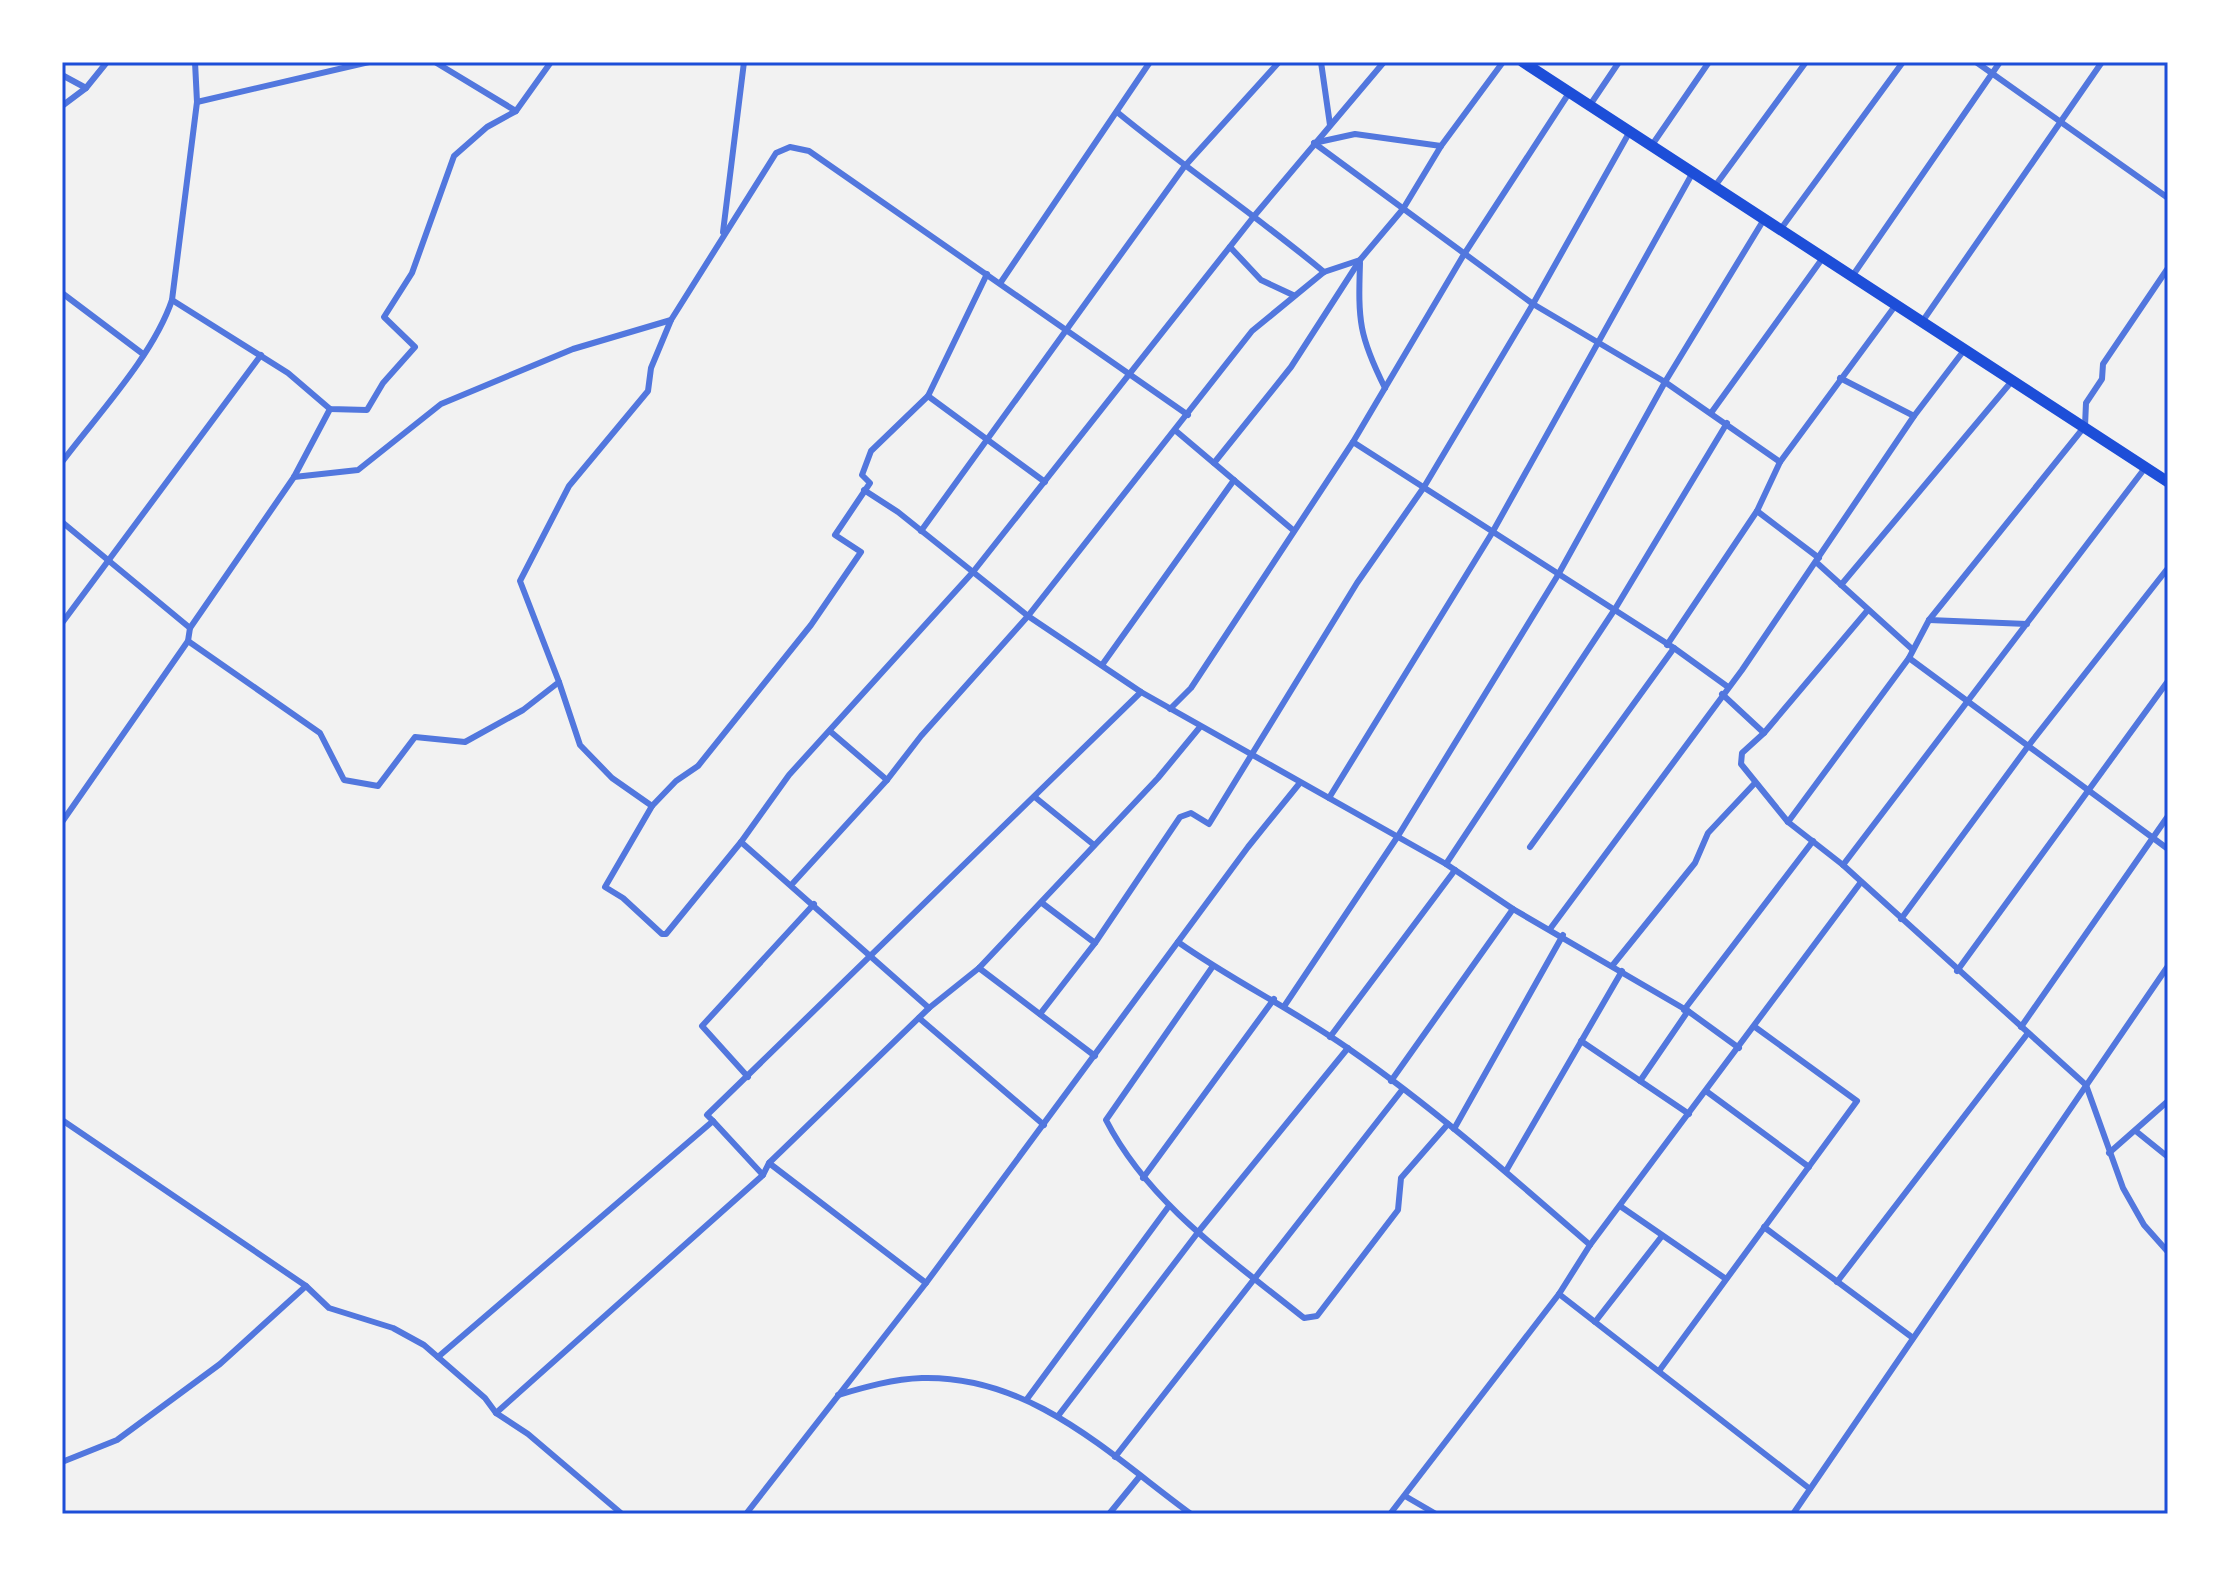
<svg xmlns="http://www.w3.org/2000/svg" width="2230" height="1576" font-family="'Exo 2',sans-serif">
	<rect width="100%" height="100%" fill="#f2f2f2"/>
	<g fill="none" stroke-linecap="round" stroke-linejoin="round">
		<g stroke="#5277de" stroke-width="6">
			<path d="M435,62L516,111"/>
			<path d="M1321,62L1330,125"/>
			<path d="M1976,62L2168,198"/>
			<path d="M62,75L86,88"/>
			<path d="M197,102L369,62"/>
			<path d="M1590,105L1619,62"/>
			<path d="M62,106L86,88L107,62"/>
			<path d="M1117,112C1185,168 1257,216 1324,272"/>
			<path d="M1314,143L1533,304L1665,382L1780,462"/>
			<path d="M1314,143L1355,134L1441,146"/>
			<path d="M1652,145L1709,62"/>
			<path d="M1715,186L1806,62"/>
			<path d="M1780,230L1903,62"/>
			<path d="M723,232L744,62"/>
			<path d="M1230,247L1261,280L1293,295"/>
			<path d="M1360,263C1358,321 1359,336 1385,388"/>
			<path d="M987,274L928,396L1045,482"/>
			<path d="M1851,278L2000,62"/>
			<path d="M1001,282L1150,62"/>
			<path d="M62,293L143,354"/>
			<path d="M172,300L288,373L330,409L367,410L383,383L415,347L384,317L412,273L454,156L487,127L516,111L551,62"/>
			<path d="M1922,322L2102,62"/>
			<path d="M1840,378L1914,416"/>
			<path d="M1711,413L1822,259"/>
			<path d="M1176,431L1293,530"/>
			<path d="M1353,442L1674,648L1728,687"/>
			<path d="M62,462C98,414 153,356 172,300L197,102L195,62"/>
			<path d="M1214,463L1291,367L1360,260"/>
			<path d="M294,477L358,470L441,404L573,349L671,320"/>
			<path d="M864,490L898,512L1028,616L1141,692L1446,864L1513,909L1688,1011L1739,1048"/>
			<path d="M1757,511L1819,558"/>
			<path d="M62,522L190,628"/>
			<path d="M921,531L1184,167L1279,62"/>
			<path d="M1816,562L1912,649"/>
			<path d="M1841,585L2012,381"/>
			<path d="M1867,611L1764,733L1742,753L1741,764L1788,822L1843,865L2086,1085L2123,1188L2144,1225L2168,1252"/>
			<path d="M1929,620L2027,624"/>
			<path d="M62,623L261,355"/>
			<path d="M188,641L320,733L344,780L378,786L415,737L465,742L523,710L559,682L520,581L569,486L648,391L651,368L671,320L776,153L790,147L809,151L1188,415"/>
			<path d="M1667,645L1757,511L1780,462L1895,306"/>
			<path d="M1909,658L2168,849"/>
			<path d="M1102,665L1234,480"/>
			<path d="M559,682L580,745L612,778L652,806L605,887L623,898L662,934H666L741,842"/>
			<path d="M1722,694L1764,733"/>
			<path d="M1170,709L1191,688L1353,442L1463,256L1569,93"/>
			<path d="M831,732L887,780"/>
			<path d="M1036,798L1094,845"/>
			<path d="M1329,798L1492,533L1692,174"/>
			<path d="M652,806L676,781L698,766L811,625L861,552L835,535L870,483L862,475L871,451L928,396"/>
			<path d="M62,822L188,641L190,628L294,477L330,409"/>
			<path d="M1788,822L1909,658L1929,620L2085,426L2086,403L2102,379L2103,364L2168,268"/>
			<path d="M1530,847L1674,648"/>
			<path d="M1446,864L1615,609L1727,423"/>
			<path d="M1843,865L2145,468"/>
			<path d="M793,883L887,780L921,736L1028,616L1252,331L1324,272L1360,260L1403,209L1441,146L1503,62"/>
			<path d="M1042,903L1095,943"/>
			<path d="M1901,919L2029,745L2168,568"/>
			<path d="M1550,929L1742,670L1914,416L1965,349"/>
			<path d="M1178,942C1233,981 1294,1010 1349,1049C1434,1108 1512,1177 1590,1245"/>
			<path d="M1213,966L1106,1120C1149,1204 1232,1260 1304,1318L1317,1316L1398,1210L1401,1178L1448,1124"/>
			<path d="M1612,966L1695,863L1708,833L1754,784"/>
			<path d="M979,968L1095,1056"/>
			<path d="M1957,971L2168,681"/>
			<path d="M1285,1005L1398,836L1558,575L1665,382L1763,221"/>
			<path d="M929,1008L741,842L789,775L973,572L1255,215L1384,62"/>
			<path d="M1684,1010L1813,841"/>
			<path d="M1040,1014L1095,943L1180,817L1191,813L1209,824L1357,583L1424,487L1533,304L1629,133"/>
			<path d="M919,1018L1044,1125"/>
			<path d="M2021,1027L2168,816"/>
			<path d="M1330,1037L1455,870"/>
			<path d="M1581,1041L1689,1114"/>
			<path d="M748,1077L702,1026L814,904"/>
			<path d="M1391,1081L1513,909"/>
			<path d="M1640,1081L1688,1011"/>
			<path d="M1706,1091L1809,1167"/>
			<path d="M62,1120L306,1286L329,1308L393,1328L424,1345L485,1398L496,1413L528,1434L622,1514"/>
			<path d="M713,1121L763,1175"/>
			<path d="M1454,1129L1563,935"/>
			<path d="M2137,1132L2168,1157"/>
			<path d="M2109,1153L2168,1101"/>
			<path d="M769,1163L926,1283"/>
			<path d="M1506,1171L1622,971"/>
			<path d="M1143,1178L1274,999"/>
			<path d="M1620,1206L1726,1279"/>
			<path d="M1764,1227L1913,1338"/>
			<path d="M1837,1282L2028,1033"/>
			<path d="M1559,1294L1810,1489"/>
			<path d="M1595,1322L1662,1236"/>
			<path d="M438,1357L713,1121L707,1115L1141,692"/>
			<path d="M1659,1371L1857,1101L1755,1027"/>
			<path d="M838,1395C865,1387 893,1379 922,1378C1031,1375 1109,1454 1191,1514"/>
			<path d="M1027,1399L1169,1206"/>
			<path d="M496,1413L763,1175L769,1163L929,1008L979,968L1158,778L1200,727"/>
			<path d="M1058,1416L1199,1231L1348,1048"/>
			<path d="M1115,1457L1402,1090"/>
			<path d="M62,1462L117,1440L220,1364L306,1286"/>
			<path d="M1405,1496L1436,1514"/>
			<path d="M746,1514L926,1283L1248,847L1299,784"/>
			<path d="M1109,1514L1140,1476"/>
			<path d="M1390,1514L1559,1294L1590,1245L1861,882"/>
			<path d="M1793,1514L2168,966"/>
		</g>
		<path stroke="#1d4ed8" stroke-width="11" d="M1523,62L2168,482"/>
	</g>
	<rect width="2230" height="1576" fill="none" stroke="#ffffff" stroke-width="128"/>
	<rect x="64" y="64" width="2102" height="1448" fill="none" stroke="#1d4ed8" stroke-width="3"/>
</svg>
